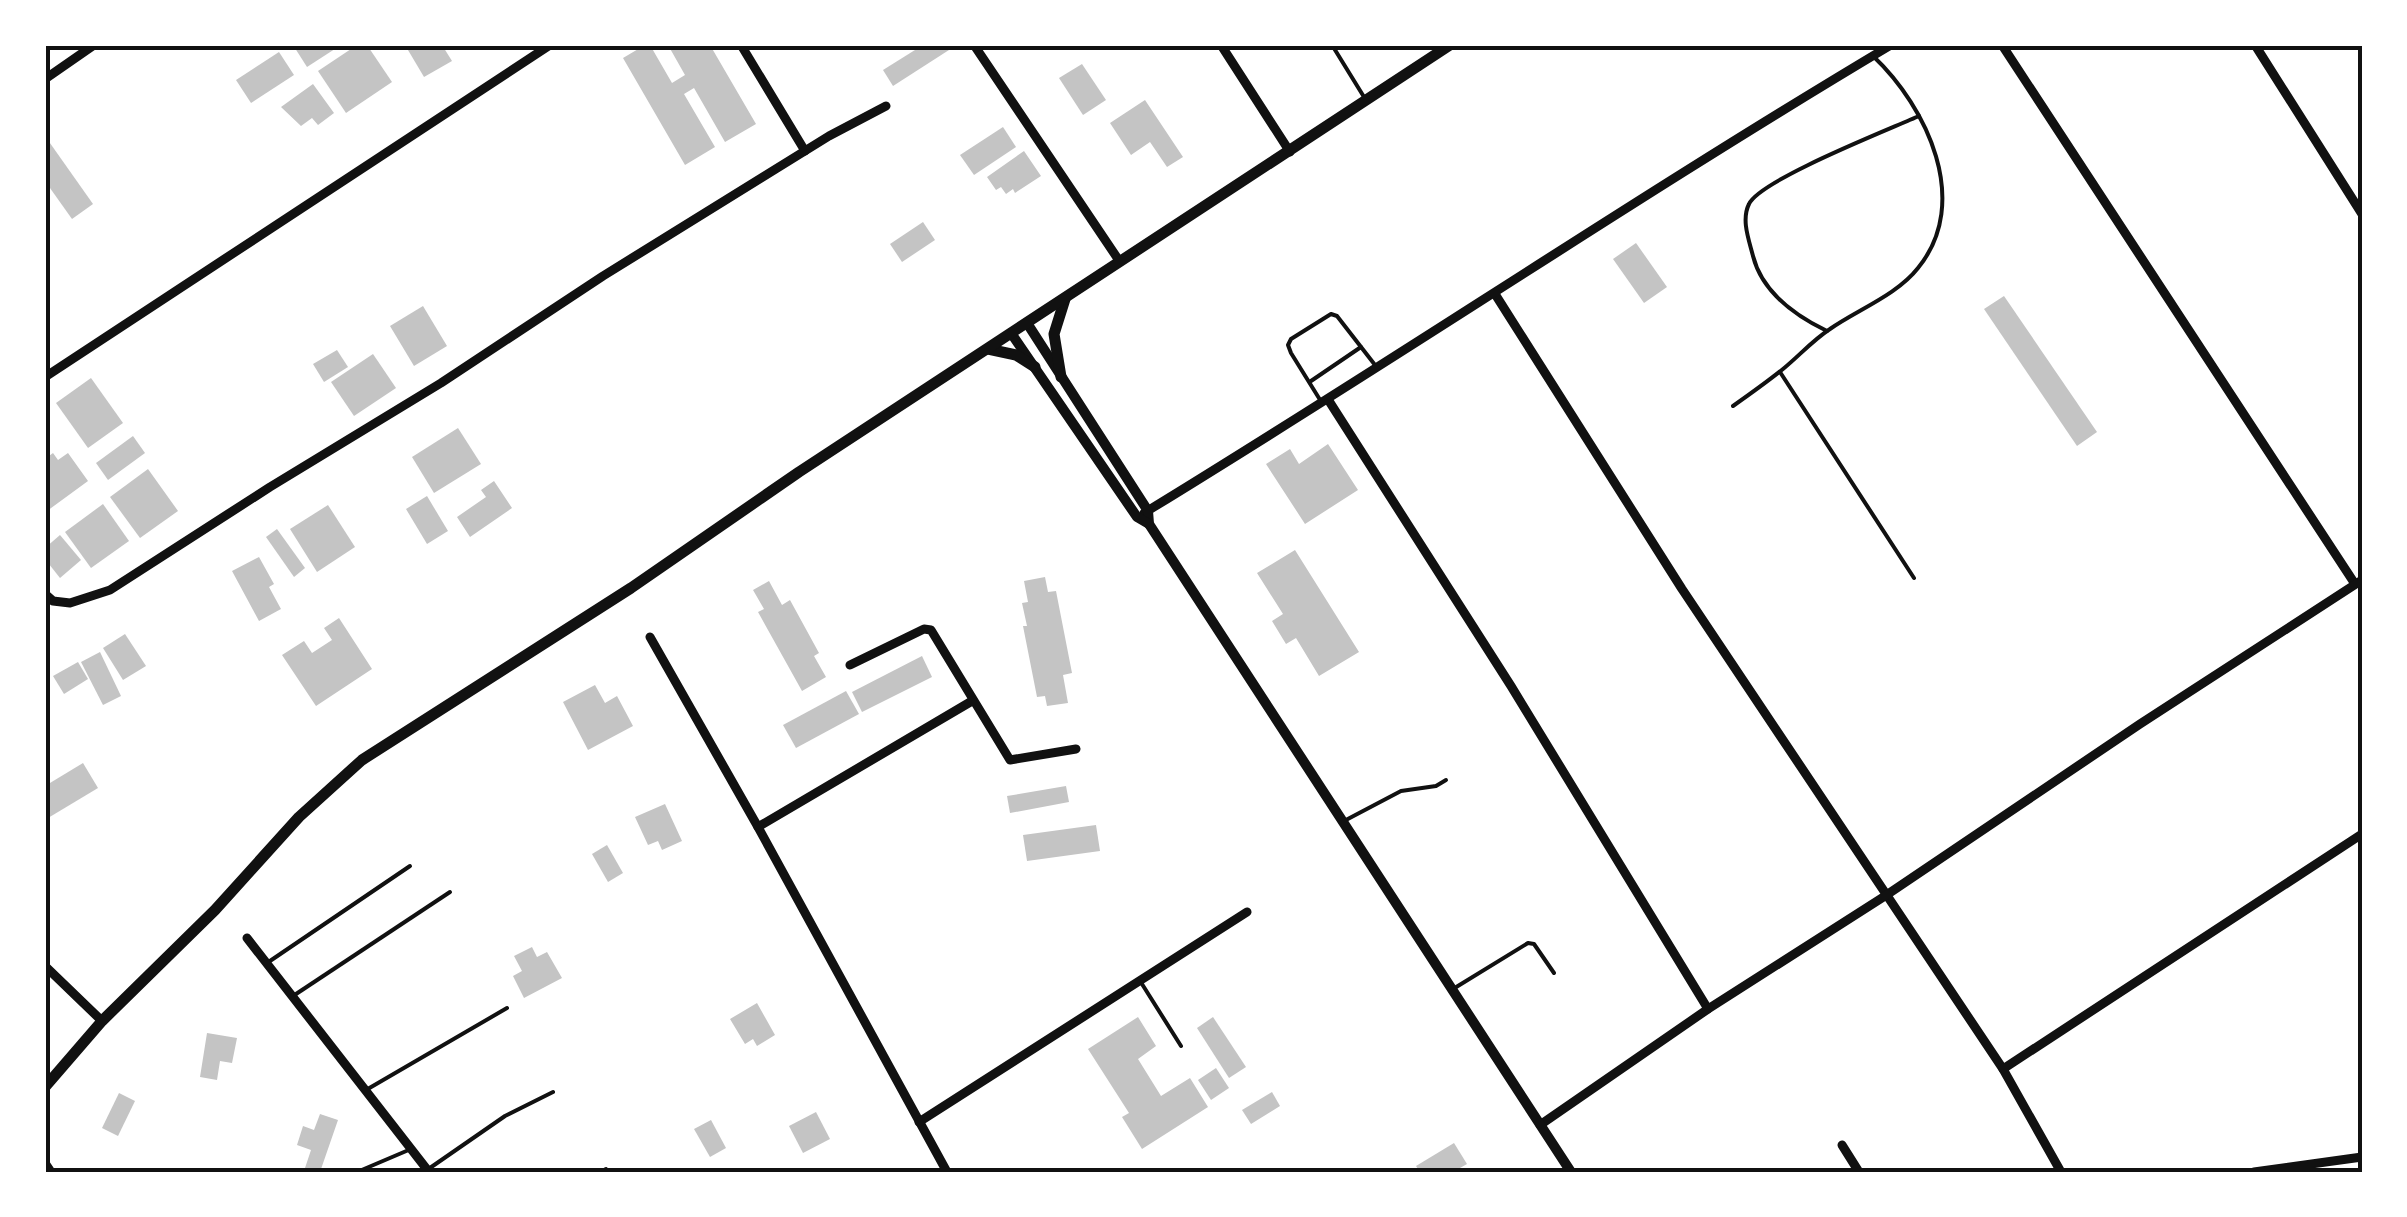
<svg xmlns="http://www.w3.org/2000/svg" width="2407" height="1217" font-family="Roboto,sans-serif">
	<rect width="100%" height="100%" fill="#fff"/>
	<g fill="#c4c4c4">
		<path d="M293,45H341L307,67Z"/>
		<path d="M357,45H367L392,82L346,113L318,71Z"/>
		<path d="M405,45H442L452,61L424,77Z"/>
		<path d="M645,45H650L672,83L685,75L668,45H710L756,124L725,142L694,88L684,94L715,147L685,165L623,58Z"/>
		<path d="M923,45H946L949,50L893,86L883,70Z"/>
		<path d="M279,52L294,75L251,103L236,80Z"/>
		<path d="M1082,64L1106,100L1083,115L1059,78Z"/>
		<path d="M313,84L334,113L318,125L312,118L301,126L281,107Z"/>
		<path d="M1145,100L1183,157L1167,167L1150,142L1131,155L1110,123Z"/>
		<path d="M1003,127L1016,147L974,175L960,155Z"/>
		<path d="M45,136L93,204L72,219L45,181Z"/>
		<path d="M1024,151L1041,176L1015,193L1013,189L1006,194L1001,187L996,190L987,177Z"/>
		<path d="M923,222L935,240L902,262L890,244Z"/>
		<path d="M1636,243L1667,287L1644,303L1613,259Z"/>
		<path d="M2004,296L2097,432L2077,446L1984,309Z"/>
		<path d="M423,306L447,346L414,366L390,326Z"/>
		<path d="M337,350L348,367L324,382L313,364Z"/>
		<path d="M373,354L396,388L354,416L331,382Z"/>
		<path d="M91,378L123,423L88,448L56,403Z"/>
		<path d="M458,428L481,464L434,493L412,457Z"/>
		<path d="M133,436L145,453L108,480L96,463Z"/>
		<path d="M1328,444L1358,490L1305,524L1266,464L1290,449L1299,464Z"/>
		<path d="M53,453L58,460L68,453L88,481L47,511L45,459Z"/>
		<path d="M148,469L178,511L140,538L110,497Z"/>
		<path d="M494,481L512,508L470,537L457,517L486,497L481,490Z"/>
		<path d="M427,496L448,531L427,544L406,509Z"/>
		<path d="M103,504L129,541L91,568L65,532Z"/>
		<path d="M328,505L355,547L317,572L290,529Z"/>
		<path d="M277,529L305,568L294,577L266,537Z"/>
		<path d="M60,535L81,560L60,578L45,559V548Z"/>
		<path d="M1295,550L1359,652L1319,676L1296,638L1286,644L1272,621L1283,614L1257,573Z"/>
		<path d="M259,557L274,584L269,587L281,609L259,621L232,571Z"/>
		<path d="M1045,577L1048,592L1056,591L1072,673L1063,675L1068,703L1047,706L1045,696L1037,697L1023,626H1027L1022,603L1028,602L1024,581Z"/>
		<path d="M769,581L782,605L790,600L819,653L814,656L826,677L802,691L758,612L764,609L753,590Z"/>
		<path d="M339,618L372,669L316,706L282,655L304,641L312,653L332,640L324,628Z"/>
		<path d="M125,634L146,666L123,680L103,648Z"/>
		<path d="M100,652L121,696L103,705L81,662Z"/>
		<path d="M922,656L932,677L862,712L852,692Z"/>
		<path d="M78,662L88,679L64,694L53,676Z"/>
		<path d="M595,685L605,703L617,696L633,726L588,750L563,702Z"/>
		<path d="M846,691L859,714L796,748L783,725Z"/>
		<path d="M83,763L98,788L48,818L45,813V786Z"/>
		<path d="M1066,786L1069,802L1010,813L1007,796Z"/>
		<path d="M665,804L682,841L662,850L658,841L648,845L635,817Z"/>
		<path d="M1096,825L1100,851L1027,861L1023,835Z"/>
		<path d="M607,845L623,873L608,882L592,854Z"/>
		<path d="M532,947L537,957L547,952L562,978L524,998L513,976L522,971L514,956Z"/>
		<path d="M757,1003L775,1035L757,1046L753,1039L745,1044L730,1019Z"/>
		<path d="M1138,1017L1156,1046L1138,1059L1161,1096L1190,1078L1208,1107L1142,1149L1122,1117L1129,1113L1088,1049Z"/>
		<path d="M1213,1017L1246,1067L1229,1078L1197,1028Z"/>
		<path d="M207,1033L237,1038L232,1063L220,1061L217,1080L200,1077Z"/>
		<path d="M1216,1068L1229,1088L1211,1100L1198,1080Z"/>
		<path d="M1272,1092L1280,1106L1251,1124L1242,1110Z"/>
		<path d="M119,1093L135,1101L118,1136L102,1128Z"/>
		<path d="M816,1112L830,1139L803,1153L789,1126Z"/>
		<path d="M320,1114L338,1120L320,1172H307L304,1171L311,1150L297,1145L303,1126L314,1130Z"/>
		<path d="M711,1120L726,1148L710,1157L694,1129Z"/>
		<path d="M1454,1143L1467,1164L1453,1172H1420L1416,1166Z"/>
	</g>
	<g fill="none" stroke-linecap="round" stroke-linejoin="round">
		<g stroke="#111" stroke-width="4">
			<path d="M1332,45L1364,97"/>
			<path d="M1827,331C1796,316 1762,292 1753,256C1749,240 1741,220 1749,204C1760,180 1888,130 1919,116"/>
			<path d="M1780,372L1914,578"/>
			<path d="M1311,381L1361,347"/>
			<path d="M1322,403L1291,353L1288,345L1291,339L1331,314L1337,316L1375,365"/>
			<path d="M1733,406C1750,394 1767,382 1783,369C1799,356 1813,340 1830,329C1857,310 1897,295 1918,268C1972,202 1927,107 1873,56"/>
			<path d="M1344,821L1401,791L1436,786L1446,780"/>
			<path d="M267,963L410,866"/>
			<path d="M1142,984L1181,1046"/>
			<path d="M1453,989L1528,943L1534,944L1554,973"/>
			<path d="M293,996L450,892"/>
			<path d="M366,1090L507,1008"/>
			<path d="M427,1170L505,1116L553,1092"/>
			<path d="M357,1172L411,1149"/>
			<path d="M601,1172L606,1169"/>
		</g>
		<g stroke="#111" stroke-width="9">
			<path d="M741,45L805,151"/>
			<path d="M974,45L1120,262"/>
			<path d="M1221,45L1290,152"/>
			<path d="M2002,45L2355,584"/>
			<path d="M2255,45L2362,214"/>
			<path d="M45,79L94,45"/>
			<path d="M1495,294L1682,589L2003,1069L2061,1172"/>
			<path d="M45,377L550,45"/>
			<path d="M1329,401L1511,686L1708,1009"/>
			<path d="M1144,513C1395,360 1639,195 1891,45"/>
			<path d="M45,594L53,601L70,603L110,590L270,487L441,383L603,276L829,136L886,106"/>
			<path d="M650,637L758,827L947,1172"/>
			<path d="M850,665L924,629L931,630L1010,760L1076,749"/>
			<path d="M758,827L972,701"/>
			<path d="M247,938L429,1172"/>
			<path d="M45,966L102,1021"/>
			<path d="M2003,1069L2362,834"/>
			<path d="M919,1122L1247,912"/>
			<path d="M1540,1125L1708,1009L1885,896L2140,724L2362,580"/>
			<path d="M1842,1145L1859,1172"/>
			<path d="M45,1163L51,1172"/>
			<path d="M2254,1172L2362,1157"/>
		</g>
		<g stroke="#111" stroke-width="10">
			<path d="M1027,323L1148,511L1149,524L1571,1172"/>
			<path d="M1011,333L1137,517L1149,524"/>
		</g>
		<g stroke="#111" stroke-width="11">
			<path d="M988,349L1016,355L1035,367"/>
			<path d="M1061,377L1054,334L1065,299"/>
			<path d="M45,1087L102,1021L215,910L299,817L362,760L631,588L799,472L1450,45"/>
		</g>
	</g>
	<rect width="2407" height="1217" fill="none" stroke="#ffffff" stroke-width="95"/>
	<rect x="48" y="48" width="2312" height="1122" fill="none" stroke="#111" stroke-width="4"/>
</svg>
